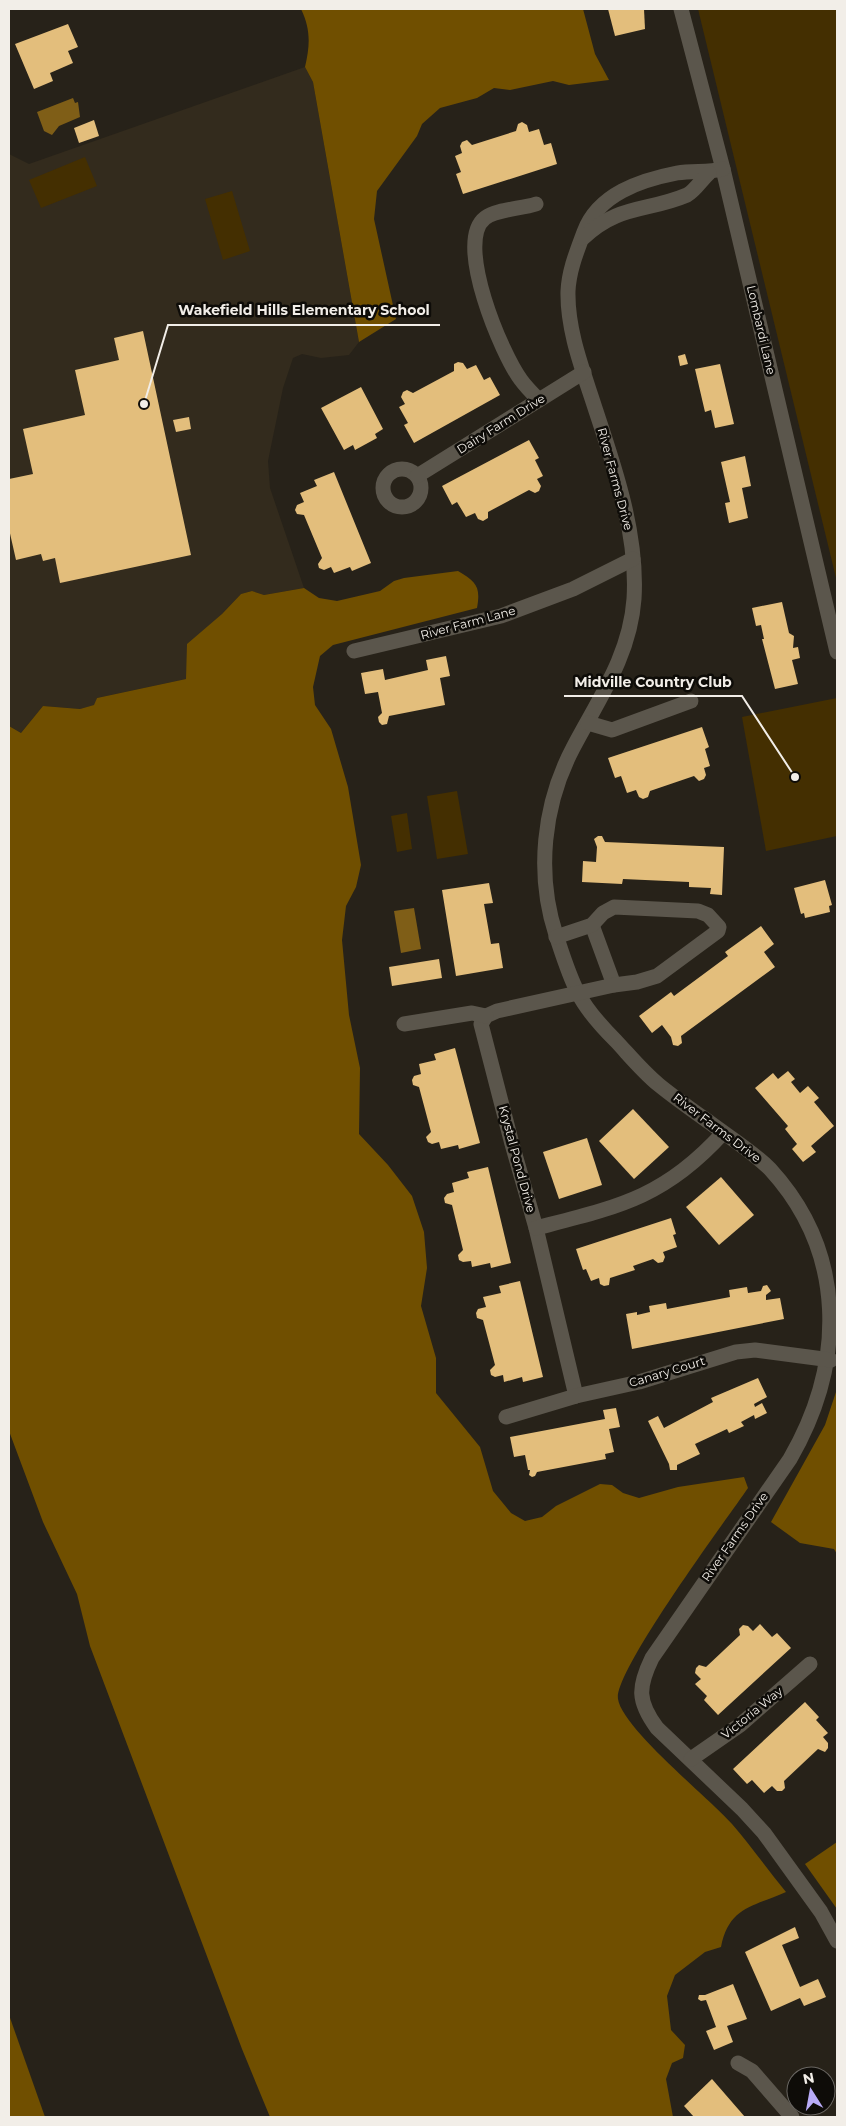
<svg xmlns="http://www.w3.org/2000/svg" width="846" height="2126" font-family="Montserrat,sans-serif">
	<rect width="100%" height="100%" fill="#272219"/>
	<path fill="#332b1d" d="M305,67L313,82L359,342L349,355L321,358L302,354L293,358L283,388L268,461L270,488L304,588L264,595L252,591L241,594L222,614L186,679L97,698L95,705L80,709L43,706L21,733L9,726V154L29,164Z"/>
	<g fill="#442f01">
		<path d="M698,9H837V582Z"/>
		<path d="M85,157L97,186L41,208L29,180Z"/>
		<path d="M232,191L250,251L223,260L205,199Z"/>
		<path d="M837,698V836L766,851L742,717Z"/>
		<path d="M457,791L468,854L437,859L427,796Z"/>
		<path d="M407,813L412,849L397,852L391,816Z"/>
	</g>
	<g fill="#704f00">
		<path d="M301,9H583L595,54L609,80L569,85L553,81L510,90L494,88L477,98L440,108L422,124L417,136L377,191L374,219L396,319L359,342L313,82L305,67C310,45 311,30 301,9Z"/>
		<path d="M458,571C476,582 481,586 477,608L333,645L320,656L313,687L315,705L331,729L348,787L361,865L356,887L346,906L342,940L349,1015L360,1068L359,1134L388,1165L412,1196L424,1232L427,1268L421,1306L436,1358V1393L480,1447L493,1491L511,1513L525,1521L542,1517L556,1506L600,1484L612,1485L623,1493L639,1498L678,1487L744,1477L748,1488C726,1520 614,1671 618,1699C622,1728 710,1799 732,1824C751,1846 768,1870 786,1892C752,1907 729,1907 721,1947L705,1952L675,1975L667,1996L671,2030L685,2045L683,2058L672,2063L666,2079L673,2117H270L242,2049L90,1646L77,1594L43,1522L9,1431V726L21,733L43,706L80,709L94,705L97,698L186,679L187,644L222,614L241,594L252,591L264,595L304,588L319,598L337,601L380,591L394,581L404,578Z"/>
		<path d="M837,1389V1554L834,1549L800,1543L771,1522L825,1425Z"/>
		<path d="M837,1842V1909L805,1864Z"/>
		<path d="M9,2015L45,2117H9Z"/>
	</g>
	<g fill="#7f5e17">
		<path d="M73,98L75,103L78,102L80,117L59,126L52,135L44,131L37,112Z"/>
		<path d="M414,908L421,949L401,953L394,911Z"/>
	</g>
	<g fill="#e3be7c">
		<path d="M608,9H644L645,29L615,36Z"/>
		<path d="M68,24L78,47L68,51L73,63L50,73L53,81L34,89L15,44Z"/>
		<path d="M94,120L99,136L79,143L74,128Z"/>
		<path d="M522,122L527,125L529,132L539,129L544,145L551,143L557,164L463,194L456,174L461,172L455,156L462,153L460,146L462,142L467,140L472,145L516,131L518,124Z"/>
		<path d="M143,331L191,555L60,583L55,558L43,561L41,554L16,560L9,529V479L33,474L23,429L85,415L75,370L119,360L114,338Z"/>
		<path d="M685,354L688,364L680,366L678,356Z"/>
		<path d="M458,362L463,363L467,369L476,365L484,380L490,377L500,395L414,443L404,425L408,423L399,407L405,404L401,397L403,392L407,390L413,393L454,371V364Z"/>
		<path d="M720,364L734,424L715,428L711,410L705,412L695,369Z"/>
		<path d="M361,387L383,429L375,434L377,438L355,450L353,445L344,450L321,408Z"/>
		<path d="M189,417L191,429L176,432L173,420Z"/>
		<path d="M529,440L539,458L535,460L543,476L537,479L541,486L539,491L535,493L529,490L488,512V518L483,521L478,519L475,513L466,517L457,502L452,505L442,486Z"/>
		<path d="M745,456L751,486L742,488L748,518L729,523L725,503L730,502L721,462Z"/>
		<path d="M334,472L371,563L352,571L350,567L334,573L331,567L324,570L319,568L318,564L322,558L304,515L297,514L295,510L297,505L304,502L300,493L317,486L314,480Z"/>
		<path d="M782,602L789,633L794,636L793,648L798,647L800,658L792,660L798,684L775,689L762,639H764L761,625L756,626L752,608Z"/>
		<path d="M446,656L450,676L440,678L445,705L389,716L387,724L382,725L379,722L378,717L382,713L378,692L365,694L361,673L383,669L385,680L428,670L426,660Z"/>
		<path d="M702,727L709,747L705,749L710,766L704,768L706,775L704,779L699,781L694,776L650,791L648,797L643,799L639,797L636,790L627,793L621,776L615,778L608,758Z"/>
		<path d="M598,836H602L605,842L724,847L722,895L710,894L711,888L689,887V882L623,879L622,884L582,882L583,861L596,862L597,847L594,839Z"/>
		<path d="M825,880L832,905L829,906L830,912L805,918L804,913L801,914L794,888Z"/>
		<path d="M489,883L493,903L484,904L491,944L499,943L503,968L456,976L442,890Z"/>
		<path d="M761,926L774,944L764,952L775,967L681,1036L682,1043L678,1046L673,1045L671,1037L662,1025L652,1033L639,1016L671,992L674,996L728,956L725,952Z"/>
		<path d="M439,959L442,978L392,986L389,967Z"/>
		<path d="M455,1048L480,1143L459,1149L458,1145L441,1149L439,1142L432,1144L428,1142L426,1137L431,1132L419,1087L413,1085L412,1080L414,1076L421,1074L419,1064L436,1060L434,1054Z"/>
		<path d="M788,1071L795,1079L791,1082L800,1093L808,1086L819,1098L814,1102L834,1126L811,1146L816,1152L803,1162L792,1149L797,1144L785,1129L788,1126L755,1088L773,1073L778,1079Z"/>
		<path d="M633,1109L669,1147L634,1179L599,1141Z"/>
		<path d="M587,1138L602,1185L559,1199L543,1152Z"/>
		<path d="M488,1167L511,1263L491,1268L490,1263L472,1267L471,1261L463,1262L459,1260L458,1255L463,1250L452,1205L445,1203L444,1198L447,1194L454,1192L452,1183L469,1178L467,1172Z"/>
		<path d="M721,1177L754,1215L719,1245L686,1207Z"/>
		<path d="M671,1218L676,1234L673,1235L677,1247L663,1252L665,1257L663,1262L658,1263L653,1259L633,1266L635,1270L610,1278L609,1285L604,1286L600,1284L599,1278L591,1281L586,1269L583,1270L576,1249Z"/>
		<path d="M520,1281L543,1377L523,1382L522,1377L504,1382L503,1375L495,1377L491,1375L490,1370L495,1365L483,1320L477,1318L476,1313L478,1309L486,1307L483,1297L501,1293L499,1286Z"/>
		<path d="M767,1285L771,1291L766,1295V1300L780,1298L784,1319L632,1349L626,1314L637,1312V1315L650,1312L649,1306L666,1303L667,1309L730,1297L729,1290L747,1287L748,1293L761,1291L763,1286Z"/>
		<path d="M758,1378L767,1397L754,1404L755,1407L762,1403L767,1413L755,1419L754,1415L741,1422L744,1426L729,1433L727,1429L695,1444L700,1454L677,1465V1470H670L669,1464L648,1421L658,1416L664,1428L713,1402L711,1398Z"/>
		<path d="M616,1408L620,1427L609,1429L614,1452L605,1454L606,1459L537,1472L535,1476L532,1477L529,1475L530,1470H528L525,1455L514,1457L510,1437L605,1419L603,1410Z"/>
		<path d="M760,1624L772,1637L777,1633L791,1648L718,1715L704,1700L707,1696L695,1684L701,1679L695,1673L696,1668L699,1665L706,1667L740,1635L739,1629L743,1625L748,1626L753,1631Z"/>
		<path d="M805,1702L819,1717L816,1720L828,1733L823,1737L828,1743V1748L825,1752L818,1749L784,1781L785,1788L782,1791H777L772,1786L764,1793L752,1780L747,1784L733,1769Z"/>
		<path d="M795,1927L799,1938L782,1945L800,1987L818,1979L826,1997L804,2006L800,1998L771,2011L745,1952Z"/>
		<path d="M733,1984L747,2019L727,2026L733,2042L714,2050L706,2031L716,2027L706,2000L701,2001L698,1999L699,1995H705Z"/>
		<path d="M712,2079L745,2117H694L684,2106Z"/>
	</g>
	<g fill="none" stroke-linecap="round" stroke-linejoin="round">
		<g stroke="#5b564c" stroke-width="15">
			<path d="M681,9L723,169L837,652"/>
			<path d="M723,169C707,173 693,170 677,173C641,180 598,194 584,232C577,251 569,270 568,291C567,332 584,373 596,411C616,471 638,536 634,599C630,656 598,700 573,748C543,805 536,874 556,935C562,953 569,976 578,993C587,1011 602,1027 616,1041C630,1056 643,1072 659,1085C675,1098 692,1110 709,1122C729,1137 752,1151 770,1169C846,1252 846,1362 790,1459L652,1658C638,1687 637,1701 657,1728L742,1809L764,1833L821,1912L837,1941"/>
			<path d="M536,204C521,209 497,209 485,218C454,242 502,355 521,380C526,387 533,394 539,400"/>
			<path d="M583,238C619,204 647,212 687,195C695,191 702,179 709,173"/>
			<circle cx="402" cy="488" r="19"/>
			<path d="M417,476L584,372"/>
			<path d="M354,651L501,616L573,589L633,559"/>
			<path d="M588,723L612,730L691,701"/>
			<path d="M592,925L614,985"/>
			<path d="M556,937L592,925L603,913L614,907L698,911L708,915L719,927L718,931L657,976L637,982L614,985L497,1011L486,1016L481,1024L512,1144L536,1228L576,1396"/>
			<path d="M404,1024L472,1013L486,1016"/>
			<path d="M536,1228C618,1207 664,1198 723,1133"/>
			<path d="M506,1417L576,1396L639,1382L736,1352L755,1350L831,1360"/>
			<path d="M691,1759L740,1725L810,1664"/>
			<path d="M738,2063L752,2071L792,2117"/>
		</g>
	</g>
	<g text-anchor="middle" stroke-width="5" stroke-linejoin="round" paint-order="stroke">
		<g font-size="12" fill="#f2eee8" stroke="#0e0c08">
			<text transform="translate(761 330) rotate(77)" y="4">Lombardi Lane</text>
			<text transform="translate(501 424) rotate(-32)" y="4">Dairy Farm Drive</text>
			<text transform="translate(615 479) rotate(75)" y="4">River Farms Drive</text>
			<text transform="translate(468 623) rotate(-15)" y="4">River Farm Lane</text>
			<text transform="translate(717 1128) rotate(37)" y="4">River Farms Drive</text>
			<text transform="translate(517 1159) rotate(75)" y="4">Krystal Pond Drive</text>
			<text transform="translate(667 1372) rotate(-17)" y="4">Canary Court</text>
			<text transform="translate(735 1537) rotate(-55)" y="4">River Farms Drive</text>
			<text transform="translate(752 1713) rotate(-39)" y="4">Victoria Way</text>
		</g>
	</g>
	<path fill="none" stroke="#f2eee8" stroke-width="2" d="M144 404L168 325H440M795 777L742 696H564"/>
	<g fill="#f2eee8" stroke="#0e0c08" stroke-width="2">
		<circle cx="144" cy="404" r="5"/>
		<circle cx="795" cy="777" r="5"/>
	</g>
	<g font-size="14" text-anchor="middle" font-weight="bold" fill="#f2eee8" stroke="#0e0c08" stroke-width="5" stroke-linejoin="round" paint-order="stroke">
		<text x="304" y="315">Wakefield Hills Elementary School</text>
		<text x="653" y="687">Midville Country Club</text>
	</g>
	<rect width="846" height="2126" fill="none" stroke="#f2eee8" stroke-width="20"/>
	<g transform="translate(811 2091) rotate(349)"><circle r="24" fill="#0e0c08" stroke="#696662"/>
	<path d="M0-4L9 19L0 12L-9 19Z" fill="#b8abf7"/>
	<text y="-8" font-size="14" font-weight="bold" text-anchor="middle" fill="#f2eee8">N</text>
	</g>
</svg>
